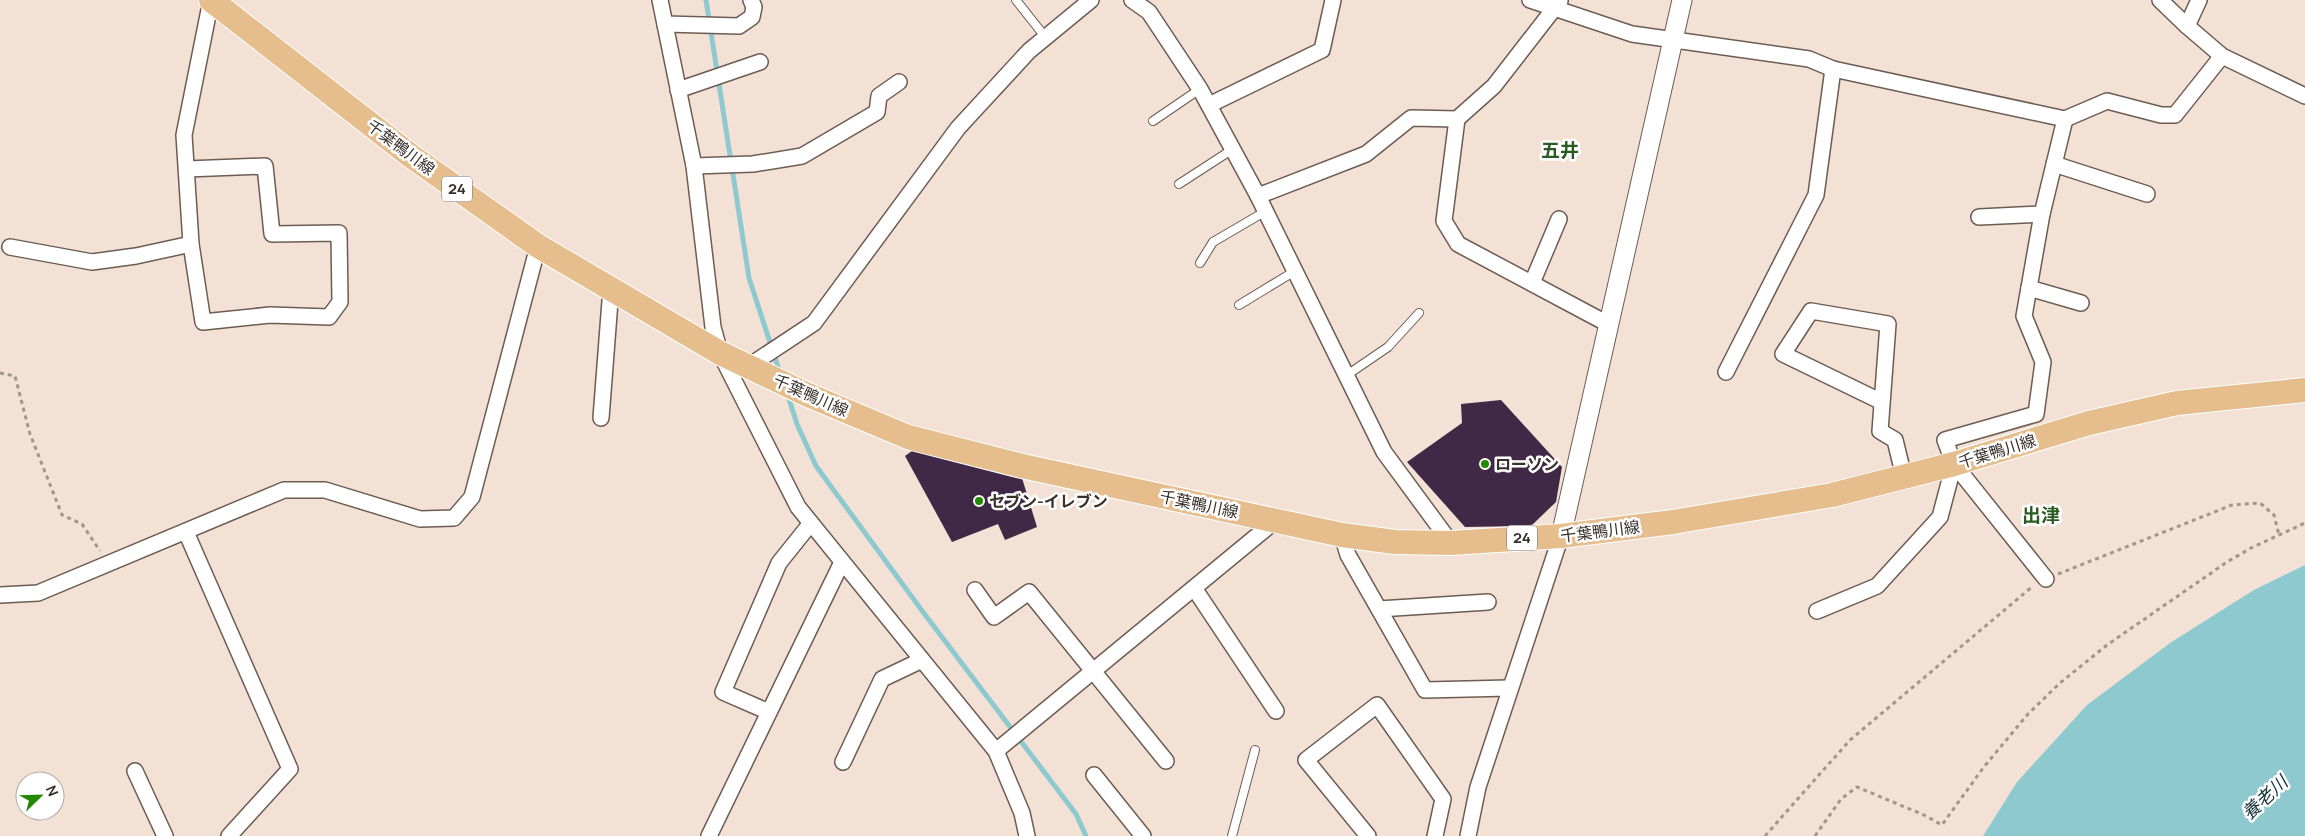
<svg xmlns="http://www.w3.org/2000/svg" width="2305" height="836" font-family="Manrope,'Noto Sans JP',sans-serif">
	<rect width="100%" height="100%" fill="#f3e1d5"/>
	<path fill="#8fc9d0" d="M2305,565V836H1983L2017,782L2087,705L2170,643L2254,590Z"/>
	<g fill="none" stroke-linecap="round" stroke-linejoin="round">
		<g stroke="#8fc9d0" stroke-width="5">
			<path d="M706,0L749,278L780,373"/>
			<path d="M787,393L797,424L816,466L923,612L1076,814L1086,836"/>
		</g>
	</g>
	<g fill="#402947">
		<path d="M1501,400L1562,467L1556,502L1531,526L1465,527L1407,462L1462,423L1461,404Z"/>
		<path d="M916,448L1022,478L1037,527L1005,540L998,524L952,542L905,456Z"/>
	</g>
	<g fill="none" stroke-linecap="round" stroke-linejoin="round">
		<g stroke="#6c5c52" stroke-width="10">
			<g id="service">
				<path d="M1016,0L1046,38"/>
				<path d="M1153,121L1200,89"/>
				<path d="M1179,184L1233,149"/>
				<path d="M1200,263L1213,242L1266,211"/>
				<path d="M1239,305L1295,271"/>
				<path d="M1347,375L1388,347L1419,313"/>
				<path d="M1232,836L1255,750"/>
			</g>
		</g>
		<g stroke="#6c5c52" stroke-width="18">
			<g id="minor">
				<path d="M660,0L694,166L713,327L720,353L798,507L996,751L1022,813L1027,836"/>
				<path d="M1132,0L1149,12L1200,89L1258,196L1384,452L1451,543"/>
				<path d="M1530,0L1632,34L1809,59L1833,69L2065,119L2107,101L2161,115H2175L2222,56"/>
				<path d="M2160,0L2187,26L2222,56L2305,96"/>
				<path d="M665,24L739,26L752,17L754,7L751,0"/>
				<path d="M2187,26L2199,0"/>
				<path d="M678,90L760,62"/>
				<path d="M1209,105L1322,50L1333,0"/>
				<path d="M1457,119L1444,221L1458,244L1608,324"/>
				<path d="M2054,164L2147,194"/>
				<path d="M694,166L753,164L802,156L877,112L879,96L899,82"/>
				<path d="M187,169L265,166L272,234L339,233L340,302L329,317L270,315L203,322L191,244L184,135L211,0"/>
				<path d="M1258,196L1366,154L1411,118L1457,119L1494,86L1560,1"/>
				<path d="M1979,217L2042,214"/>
				<path d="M10,247L92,262L136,256L191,244"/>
				<path d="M1532,283L1559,219"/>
				<path d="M2029,288L2081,303"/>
				<path d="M749,366L814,323L958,128L1029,51L1091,0"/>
				<path d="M1726,372L1816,195L1833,69"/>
				<path d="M1882,402L1783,354L1811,311L1888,324L1880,431L1895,440L1904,477"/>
				<path d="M601,418L611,288"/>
				<path d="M1954,464L2046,579"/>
				<path d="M186,532L290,769L229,836"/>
				<path d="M1342,535L1348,555L1425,690L1509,688"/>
				<path d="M1194,588L1276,711"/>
				<path d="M975,590L994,617L1029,592L1166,761"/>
				<path d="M0,595L38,593L284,490H325L420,519L454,518L472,497L538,246"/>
				<path d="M1379,609L1488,602"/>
				<path d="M1817,611L1877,586L1940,517L1954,464L1945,440L2036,414L2043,362L2024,316L2042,214L2065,119"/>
				<path d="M769,712L723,692L779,563L811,523"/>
				<path d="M996,751L1275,521"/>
				<path d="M843,762L882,679L922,660"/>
				<path d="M135,771L165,836"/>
				<path d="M1094,775L1143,836"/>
				<path d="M709,836L842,562"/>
				<path d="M1368,836L1306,760L1377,705L1443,799L1435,836"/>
				<path d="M1468,836L1478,787L1561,536"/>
			</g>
		</g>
		<g stroke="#6c5c52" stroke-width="21">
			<path id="tertiary" d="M1561,536L1682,0"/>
		</g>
		<g stroke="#fff" stroke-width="26">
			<path id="primary" d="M211,0L411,156L538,246L720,353L808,395L908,437L1022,466L1342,535L1395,542L1451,543L1561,536L1673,522L1832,495L1954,464L2089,423L2177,403L2305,390"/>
		</g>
		<g stroke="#a2958c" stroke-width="3" stroke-dasharray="4 4" stroke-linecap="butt">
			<path d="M0,373L15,376L30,434L62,515L82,524L100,551"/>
			<path d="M2058,574L2232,505L2260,503L2274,515L2279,535"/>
			<path d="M1765,836L1850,740L2033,586"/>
			<path d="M1815,836L1841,799L1857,787L1924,815L1942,825L1983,768L2028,714L2060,683L2107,645L2227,562L2251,548L2305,523"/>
		</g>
		<use href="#service" stroke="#fff" stroke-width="8"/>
		<use href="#minor" stroke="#fff" stroke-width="15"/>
		<use href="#tertiary" stroke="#fff" stroke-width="19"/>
		<use href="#primary" stroke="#e6be8e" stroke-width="24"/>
	</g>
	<g fill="#238900" stroke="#fff" stroke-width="2">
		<circle cx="1485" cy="464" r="5"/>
		<circle cx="979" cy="501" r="5"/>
	</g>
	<g text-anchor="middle" stroke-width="5" stroke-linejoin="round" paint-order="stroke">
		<g fill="#fff" stroke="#736e6b" stroke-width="1">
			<rect x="442" y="176.5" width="30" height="25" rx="4"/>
			<rect x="1507" y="525.5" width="30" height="25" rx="4"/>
		</g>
		<g font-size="15" font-weight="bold" fill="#37302b">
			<text x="457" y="194">24</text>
			<text x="1522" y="543">24</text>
		</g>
		<g font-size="16" fill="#37302b" stroke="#fff">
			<text transform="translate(401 147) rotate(37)" y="6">千葉鴨川線</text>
			<text transform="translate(811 395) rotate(24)" y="6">千葉鴨川線</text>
			<text transform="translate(1997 451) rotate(-17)" y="6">千葉鴨川線</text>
			<text transform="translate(1199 504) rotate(12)" y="6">千葉鴨川線</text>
			<text transform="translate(1600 531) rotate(-7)" y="6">千葉鴨川線</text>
		</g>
		<g font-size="16" font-weight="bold" fill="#37302b" stroke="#fff" text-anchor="start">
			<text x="1495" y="470">ローソン</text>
			<text x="989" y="507">セブン-イレブン</text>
		</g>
		<g font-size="18" font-style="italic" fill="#163437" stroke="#fff">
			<text transform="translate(2265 798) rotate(-43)" y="6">養老川</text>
		</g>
		<g font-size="19" font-weight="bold" fill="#2b5a22" stroke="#fff">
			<text x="1560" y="157">五井</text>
			<text x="2041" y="522">出津</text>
		</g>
	</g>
	<g transform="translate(40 796) rotate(67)"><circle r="24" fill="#ffffff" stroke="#afacaa"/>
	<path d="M0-4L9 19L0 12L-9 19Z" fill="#238900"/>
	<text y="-8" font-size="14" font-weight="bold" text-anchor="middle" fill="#37302b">N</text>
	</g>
</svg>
